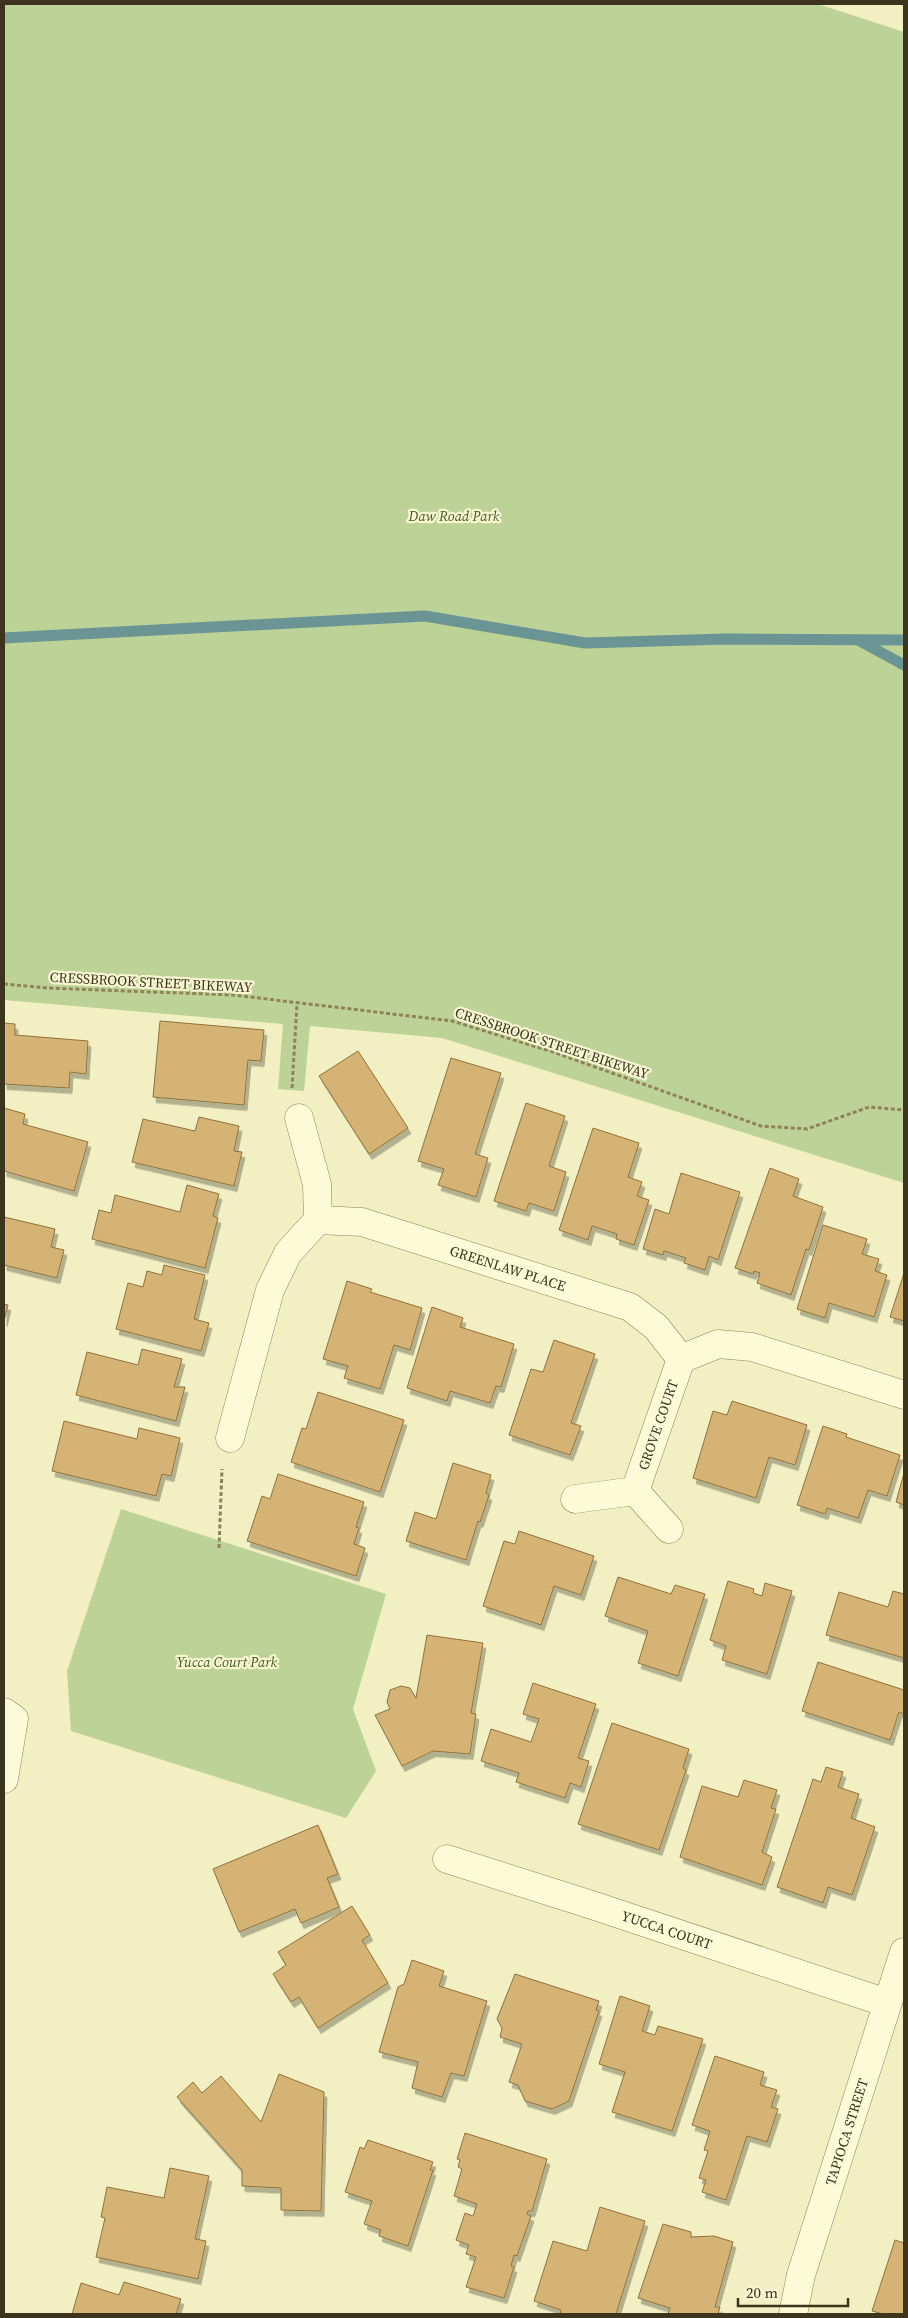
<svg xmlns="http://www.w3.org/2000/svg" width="908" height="2318" font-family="'Source Serif 4',serif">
	<defs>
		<filter id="shadow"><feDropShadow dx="3" dy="5.5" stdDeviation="0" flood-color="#0004"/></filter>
	</defs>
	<rect width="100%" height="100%" fill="#f2f0c3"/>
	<g fill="#bcd296">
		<path d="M4,4H818L904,32V1183L442,1038L310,1026L304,1091L278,1089L283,1024L4,1000Z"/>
		<path d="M121,1509L386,1594L353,1709L376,1771L346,1818L71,1731L67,1671Z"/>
	</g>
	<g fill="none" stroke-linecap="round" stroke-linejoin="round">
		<g stroke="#6b9494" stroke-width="11">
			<path d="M4,638L425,616L585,643L726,639L904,640"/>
			<path d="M860,641L904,665"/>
		</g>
	</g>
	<g fill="#d4b375" stroke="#90713b" filter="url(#shadow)">
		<path d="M160,1021L264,1030L261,1061L248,1060L244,1105L153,1097Z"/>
		<path d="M4,1023L15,1024V1035L88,1041L86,1074L70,1072L69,1088L4,1084Z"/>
		<path d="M358,1051L408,1128L369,1154L319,1076Z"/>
		<path d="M451,1058L501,1073L475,1154L488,1158L476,1197L438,1185L444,1169L418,1161Z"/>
		<path d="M526,1103L565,1116L549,1166L566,1172L554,1211L529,1203L526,1211L494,1201Z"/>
		<path d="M4,1108L25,1114L23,1124L88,1142L74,1191L4,1171Z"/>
		<path d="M199,1117L239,1126L234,1151L242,1152L234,1186L132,1162L143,1119L195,1131Z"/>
		<path d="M593,1128L639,1143L628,1177L642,1182L637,1196L649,1200L634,1245L616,1239L617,1234L592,1226L588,1240L559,1230Z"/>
		<path d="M770,1168L799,1179L793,1196L823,1207L809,1250L806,1249L791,1295L757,1283L760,1273L754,1271L753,1274L735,1268Z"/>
		<path d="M681,1173L740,1192L718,1260L709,1256L705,1270L684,1263L686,1258L664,1251L663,1255L643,1249L655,1209L669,1214Z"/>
		<path d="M187,1185L219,1194L213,1216L218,1218L205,1268L92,1239L99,1210L111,1213L115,1195L180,1212Z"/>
		<path d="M4,1217L55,1229L51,1247L64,1250L57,1278L4,1265Z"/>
		<path d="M823,1225L867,1239L862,1254L879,1259L875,1271L887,1275L874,1317L829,1303L825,1318L797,1309Z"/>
		<path d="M164,1265L205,1275L194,1319L209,1323L201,1351L116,1329L128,1283L143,1287L147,1271L162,1275Z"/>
		<path d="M904,1273V1321L890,1317Z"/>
		<path d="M347,1281L372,1289L370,1292L422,1308L410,1350L394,1345L380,1389L344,1378L348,1366L323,1359Z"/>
		<path d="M4,1304L8,1305L4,1321Z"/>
		<path d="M432,1307L463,1318L460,1327L514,1344L501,1387L496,1386L490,1403L450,1391L447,1401L407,1388Z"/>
		<path d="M554,1340L595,1354L571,1423L581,1426L570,1455L509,1435L531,1369L543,1372Z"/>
		<path d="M142,1349L182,1359L174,1387H185L176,1421L76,1395L87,1352L138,1365Z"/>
		<path d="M318,1392L404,1420L380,1492L291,1462L302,1428L306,1429Z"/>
		<path d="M732,1401L807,1425L795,1465L769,1457L756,1498L693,1478L713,1411L727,1415Z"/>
		<path d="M64,1421L137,1439L139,1428L180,1438L171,1476L162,1474L156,1496L52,1471Z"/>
		<path d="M823,1426L847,1434L846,1437L900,1455L887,1496L868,1490L858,1518L827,1508L825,1514L797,1505Z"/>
		<path d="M453,1463L491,1475L486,1493L489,1495L480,1522L478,1521L466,1560L406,1541L415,1512L436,1519Z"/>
		<path d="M904,1473V1505L896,1502Z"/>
		<path d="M278,1474L364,1502L356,1527L359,1528L354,1544L365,1548L356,1576L247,1541L262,1496L270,1499Z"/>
		<path d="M519,1531L594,1556L581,1595L554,1586L541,1625L483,1606L504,1541L515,1544Z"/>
		<path d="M618,1577L671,1594L675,1585L705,1594L678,1676L638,1663L648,1631L605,1616Z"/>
		<path d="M728,1581L754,1589L753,1593L762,1596L765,1583L792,1591L767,1674L722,1660L726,1646L710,1640Z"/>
		<path d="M893,1591L904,1594V1658L826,1635L839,1592L888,1607Z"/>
		<path d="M427,1635L483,1643L471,1713L476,1714L470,1754L433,1751L402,1766L375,1715L390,1709L387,1702L390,1690L401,1686L410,1688L416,1698Z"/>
		<path d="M818,1662L904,1690V1714L899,1712L890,1740L802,1711Z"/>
		<path d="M533,1683L596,1704L578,1758L589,1761L581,1787L570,1783L565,1798L516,1782L519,1773L481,1761L491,1729L531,1742L539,1719L523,1714Z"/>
		<path d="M612,1723L689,1749L683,1768L686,1770L659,1850L578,1824Z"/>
		<path d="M826,1767L843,1772L838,1787L859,1794L851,1818L875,1827L852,1895L828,1887L823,1903L777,1887L813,1779L821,1782Z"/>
		<path d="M744,1780L777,1790L771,1808L776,1809L762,1852L772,1857L762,1885L680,1857L702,1786L738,1797Z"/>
		<path d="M318,1825L338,1874L327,1878L339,1907L301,1923L295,1909L239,1932L213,1869Z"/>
		<path d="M352,1906L370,1935L362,1940L388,1983L318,2028L299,1997L291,2002L273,1974L286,1965L278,1952Z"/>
		<path d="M412,1960L444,1971L439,1986L487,2001L464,2076L451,2073L442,2097L412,2088L418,2062L379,2052L398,1987L404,1984Z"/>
		<path d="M515,1974L599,2001L596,2010L599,2011L569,2101L552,2109L525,2101L518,2085L509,2082L522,2044L500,2037L502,2028L497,2019Z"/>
		<path d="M620,1996L650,2006L642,2031L655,2035L658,2026L703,2039L672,2131L612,2112L625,2072L599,2064Z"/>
		<path d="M715,2056L764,2072L760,2085L777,2090L771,2107L778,2109L767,2142L747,2136L726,2200L702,2192L706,2180L699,2178L708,2151L704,2150L710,2131L692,2125Z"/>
		<path d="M279,2074L324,2092L321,2211L281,2210V2188L242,2186V2170L177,2097L193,2082L202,2093L221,2076L261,2122Z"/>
		<path d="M465,2133L547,2159L532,2211H528L527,2214L531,2216L517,2256L514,2255L511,2266L514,2267L504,2298L466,2287L476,2257L466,2254L469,2245L456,2240L465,2213L473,2216L477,2204L454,2196L462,2169L458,2167L460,2160L457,2159Z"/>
		<path d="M368,2140L433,2162L430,2170H433L408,2246L379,2236L381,2230L364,2224L372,2201L345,2192L360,2147L364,2149Z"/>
		<path d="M170,2168L209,2176L195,2239L206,2241L198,2279L96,2257L105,2218L101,2217L107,2187L164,2198Z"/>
		<path d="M600,2207L645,2221L616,2314H560L561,2310L534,2301L553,2241L587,2251Z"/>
		<path d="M663,2224L691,2232V2237L714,2236L733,2242L715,2307H720L718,2314H668L670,2308L638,2298Z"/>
		<path d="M895,2240L904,2243V2314H883L872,2311Z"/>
		<path d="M124,2282L181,2299L176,2314H72L81,2283L119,2295Z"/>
	</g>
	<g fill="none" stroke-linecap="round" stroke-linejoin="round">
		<g stroke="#8f8258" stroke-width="29">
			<g id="minor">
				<path d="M299,1118L317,1184L318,1220"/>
				<path id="s1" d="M230,1438L270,1290L288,1253L318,1220L362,1222L630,1307L656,1327L681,1359L718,1344L752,1347L904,1395"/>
				<path id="s2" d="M635,1491L681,1359"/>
				<path d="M575,1499L635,1491L669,1529"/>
				<path d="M4,1712L14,1719L4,1779"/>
				<path id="s3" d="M447,1859L592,1905L887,2003"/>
				<path id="s4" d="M793,2314L801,2275L904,1952"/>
			</g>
		</g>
		<g stroke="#8f8258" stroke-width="3" stroke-dasharray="4 2.5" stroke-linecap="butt">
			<path d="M4,984L48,988L233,995L452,1021L553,1052L761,1126L807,1129L869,1107L904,1110"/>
			<path d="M292,1088L297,1004"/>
			<path d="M219,1548L222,1469"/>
		</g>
		<use href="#minor" stroke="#fcfad7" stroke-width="28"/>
	</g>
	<g text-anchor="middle" stroke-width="4.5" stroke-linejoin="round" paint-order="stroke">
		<g font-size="14" font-style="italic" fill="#3f5b22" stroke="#f9f7d3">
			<text x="454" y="521">Daw Road Park</text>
			<text x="227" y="1667">Yucca Court Park</text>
		</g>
		<g font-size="14" fill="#3d341d" stroke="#f9f7d3">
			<text transform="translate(151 982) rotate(3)" y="5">CRESSBROOK STREET BIKEWAY</text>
			<text transform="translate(552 1043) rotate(18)" y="5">CRESSBROOK STREET BIKEWAY</text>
			<text dy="5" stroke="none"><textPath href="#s1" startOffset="436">GREENLAW PLACE</textPath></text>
			<text dy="5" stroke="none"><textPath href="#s2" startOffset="70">GROVE COURT</textPath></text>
			<text dy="5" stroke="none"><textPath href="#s3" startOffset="231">YUCCA COURT</textPath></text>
			<text dy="5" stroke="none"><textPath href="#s4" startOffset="190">TAPIOCA STREET</textPath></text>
		</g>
	</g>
	<rect width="908" height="2318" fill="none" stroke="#3d341d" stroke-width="10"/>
	<path d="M738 2298v8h110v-8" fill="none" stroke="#3d341d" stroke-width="2.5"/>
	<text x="746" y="2298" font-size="15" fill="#3d341d" stroke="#f9f7d3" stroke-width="4" paint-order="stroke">20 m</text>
</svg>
